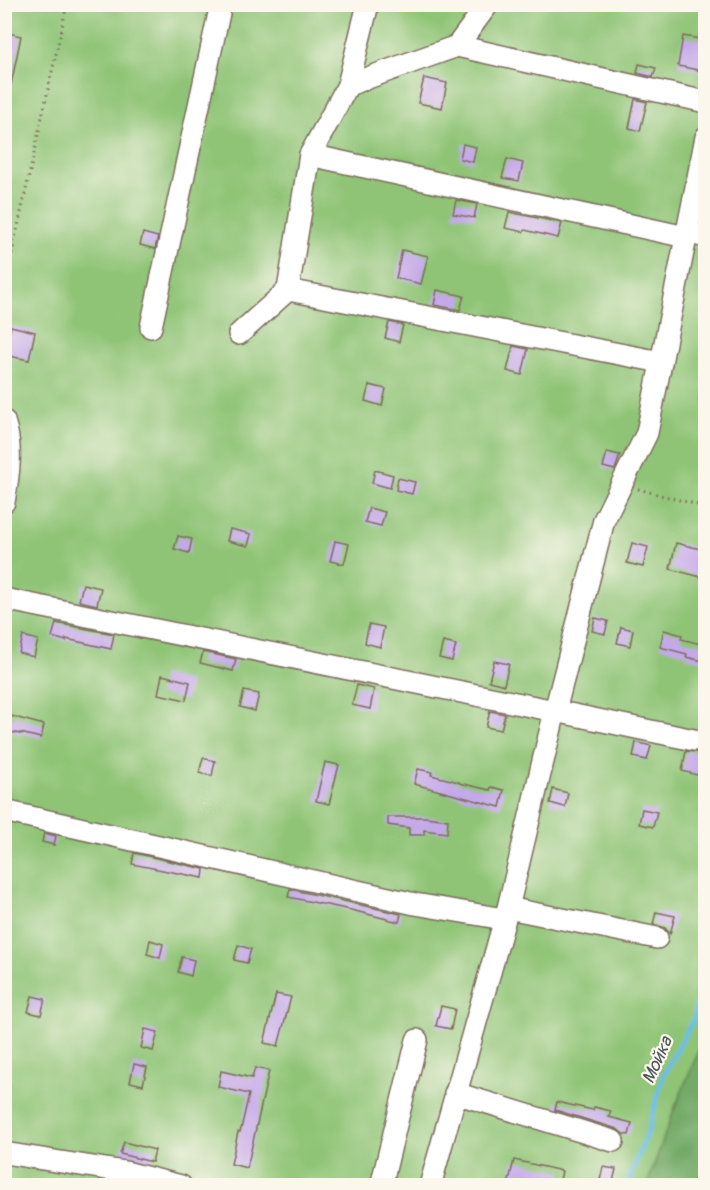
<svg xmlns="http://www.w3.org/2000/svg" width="710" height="1190" font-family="Pangolin,sans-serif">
	<rect width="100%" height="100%" fill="#fbf7ec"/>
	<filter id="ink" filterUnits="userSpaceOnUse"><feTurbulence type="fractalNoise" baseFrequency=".0167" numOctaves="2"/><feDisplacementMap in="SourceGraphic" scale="12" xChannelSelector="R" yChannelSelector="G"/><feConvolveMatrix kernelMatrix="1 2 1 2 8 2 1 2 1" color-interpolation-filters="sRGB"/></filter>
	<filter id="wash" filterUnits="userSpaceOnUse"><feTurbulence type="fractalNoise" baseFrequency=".008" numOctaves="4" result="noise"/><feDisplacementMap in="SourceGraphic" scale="24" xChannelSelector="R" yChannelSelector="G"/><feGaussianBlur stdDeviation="1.35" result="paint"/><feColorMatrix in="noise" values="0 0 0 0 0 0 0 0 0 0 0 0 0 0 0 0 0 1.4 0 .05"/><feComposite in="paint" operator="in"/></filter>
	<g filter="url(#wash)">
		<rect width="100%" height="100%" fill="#f5e7ce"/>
		<rect fill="#8fc476" stroke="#65774a" stroke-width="1.5" x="5" y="5" width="700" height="1180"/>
		<g fill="#73aa67" stroke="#576a42" stroke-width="1.5">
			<path d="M705,839L706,902H705L698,896Z"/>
			<path d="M705,1030V1185H647L672,1115L705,1035Z"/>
		</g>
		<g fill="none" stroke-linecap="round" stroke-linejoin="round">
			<path stroke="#6cbee8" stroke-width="5" d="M626,1186L648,1131L663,1076L695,1016L704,947L706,944"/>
		</g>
		<g id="blocks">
			<g fill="#c5a8e9">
				<path d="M4,32L21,36L11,85H4Z"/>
				<path d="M683,36L705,40V56L703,71L678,66Z"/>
				<path d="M639,64L656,68L653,77L637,73Z"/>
				<path d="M424,78L447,83L442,108L418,103Z"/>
				<path d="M635,99L647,102L640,131L629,128Z"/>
				<path d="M463,144L476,147L473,162L460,159Z"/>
				<path d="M507,159L523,163L519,181L502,178Z"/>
				<path d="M456,200L477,204L474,218L453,214Z"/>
				<path d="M509,212L562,223L558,238L525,230L524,232L505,228Z"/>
				<path d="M143,233L158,237L155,249L140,245Z"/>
				<path d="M402,250L428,256L421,284L396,278Z"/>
				<path d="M437,290L464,296L460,310L434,305Z"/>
				<path d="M389,322L403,325L399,342L385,338Z"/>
				<path d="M11,326L35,332L29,360L4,355Z"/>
				<path d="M513,346L528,349L522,375L507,371Z"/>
				<path d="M369,385L386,389L382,406L365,401Z"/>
				<path d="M607,452L620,455L615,470L603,467Z"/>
				<path d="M375,470L393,475L390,488L372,483Z"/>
				<path d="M398,478L415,482L412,494L396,490Z"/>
				<path d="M369,508L385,512L381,526L365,522Z"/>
				<path d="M230,529L251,534L248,546L227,541Z"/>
				<path d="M178,536L192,539L189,553L174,549Z"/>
				<path d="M335,541L349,544L344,564L330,561Z"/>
				<path d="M632,543L648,547L643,567L627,563Z"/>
				<path d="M676,543L705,550V578L670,569Z"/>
				<path d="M83,584L101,588L97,605L79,601Z"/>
				<path d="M595,618L608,621L605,634L592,631Z"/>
				<path d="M56,623L114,634L111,649L66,639V641L52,637Z"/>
				<path d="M369,624L384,627L380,647L365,643Z"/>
				<path d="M621,627L633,630L630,646L617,643Z"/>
				<path d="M664,630L682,635L681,639L705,645L703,661L686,657L687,654L660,647Z"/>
				<path d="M23,636L38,640L34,657L19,653Z"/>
				<path d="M443,642L456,645L452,661L439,658Z"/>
				<path d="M203,652L236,659L233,671L200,663Z"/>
				<path d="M494,661L509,664L504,685L489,681Z"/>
				<path d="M162,675L190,682L186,700L158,694Z"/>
				<path d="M357,685L374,689L370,709L352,705Z"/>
				<path d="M244,691L259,694L255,711L240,707Z"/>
				<path d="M490,711L505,714L501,730L486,727Z"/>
				<path d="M11,716L44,725L41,738L20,733V734L7,731Z"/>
				<path d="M636,742L651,746L647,760L633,757Z"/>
				<path d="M686,751L705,753V777L682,771Z"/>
				<path d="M203,758L215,761L212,776L199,773Z"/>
				<path d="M325,762L339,765L329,804L316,801Z"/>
				<path d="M418,769L432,772L431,775L459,782V783L490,790L491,787L504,790L500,807L414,784Z"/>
				<path d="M553,789L568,793L565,807L550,803Z"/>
				<path d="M642,809L657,812L653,827L639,824Z"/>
				<path d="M388,817H426L448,820L447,833L424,830V835H409V828L388,825Z"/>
				<path d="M44,833L56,836L54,845L42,842Z"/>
				<path d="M134,853L204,869L203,878L132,864Z"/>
				<path d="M290,889L401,914L399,922L351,910L288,897Z"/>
				<path d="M656,912L675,916L670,934L665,928L653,924Z"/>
				<path d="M150,940L163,944L160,958L147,954Z"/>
				<path d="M238,945L251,949L247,963L234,960Z"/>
				<path d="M182,957L194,960L191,976L178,972Z"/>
				<path d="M276,994L291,997L278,1046L264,1043Z"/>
				<path d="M32,996L45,999L41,1015L28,1012Z"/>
				<path d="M441,1006L455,1009L451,1029L436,1026Z"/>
				<path d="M145,1029L158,1032L153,1051L141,1048Z"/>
				<path d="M134,1064L147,1067L143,1085L130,1082Z"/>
				<path d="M255,1068L269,1071L247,1168L231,1164L238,1132H240L241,1129L249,1094L218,1087L221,1071L252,1078Z"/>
				<path d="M557,1102L593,1110L594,1107L611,1111L609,1117L632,1123L629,1135L623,1134L617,1129L555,1110Z"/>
				<path d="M124,1142L155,1150L152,1162L120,1154Z"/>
				<path d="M514,1160L562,1171L559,1185H508Z"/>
				<path d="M603,1167L616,1169L613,1182L600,1180Z"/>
			</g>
		</g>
	</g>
	<g filter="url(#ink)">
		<use href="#blocks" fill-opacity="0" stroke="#7c6c5c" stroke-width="1.5"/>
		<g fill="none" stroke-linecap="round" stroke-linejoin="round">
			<g stroke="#7c6c5c" stroke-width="24">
				<g id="minor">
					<path d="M457,46L706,102"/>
					<path d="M348,85L368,4"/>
					<path d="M310,155L686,237"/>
					<path d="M687,232L706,237"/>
					<path d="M288,290L661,362"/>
					<path d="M151,327L221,4"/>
					<path d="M239,334L288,290L310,155L348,85L457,46L488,4"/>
					<path d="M4,421C13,448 9,474 4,502"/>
					<path d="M4,599L555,711L694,740"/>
					<path d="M4,811L415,904L504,919"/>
					<path d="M508,908L657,938"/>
					<path d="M455,1093L613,1141"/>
					<path d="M4,1153L125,1172L181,1186"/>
					<path d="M381,1186L417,1040"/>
					<path d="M430,1186L508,908L555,711L604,520L647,433L706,137"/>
				</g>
			</g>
			<g stroke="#7c6c5c" stroke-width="3" stroke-dasharray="1.5 4.5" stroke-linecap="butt">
				<path d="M4,289L67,4"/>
				<path d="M638,489L706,507"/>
			</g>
			<use href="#minor" stroke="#fff" stroke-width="21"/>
		</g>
	</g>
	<g text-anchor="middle" stroke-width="4.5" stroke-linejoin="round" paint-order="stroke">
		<g font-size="18" font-style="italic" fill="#4a565b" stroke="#fbf7ec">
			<text transform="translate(657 1060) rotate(-66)" y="6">Мойка</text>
		</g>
	</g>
	<rect width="710" height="1190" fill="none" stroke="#fbf7ec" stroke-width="24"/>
</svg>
